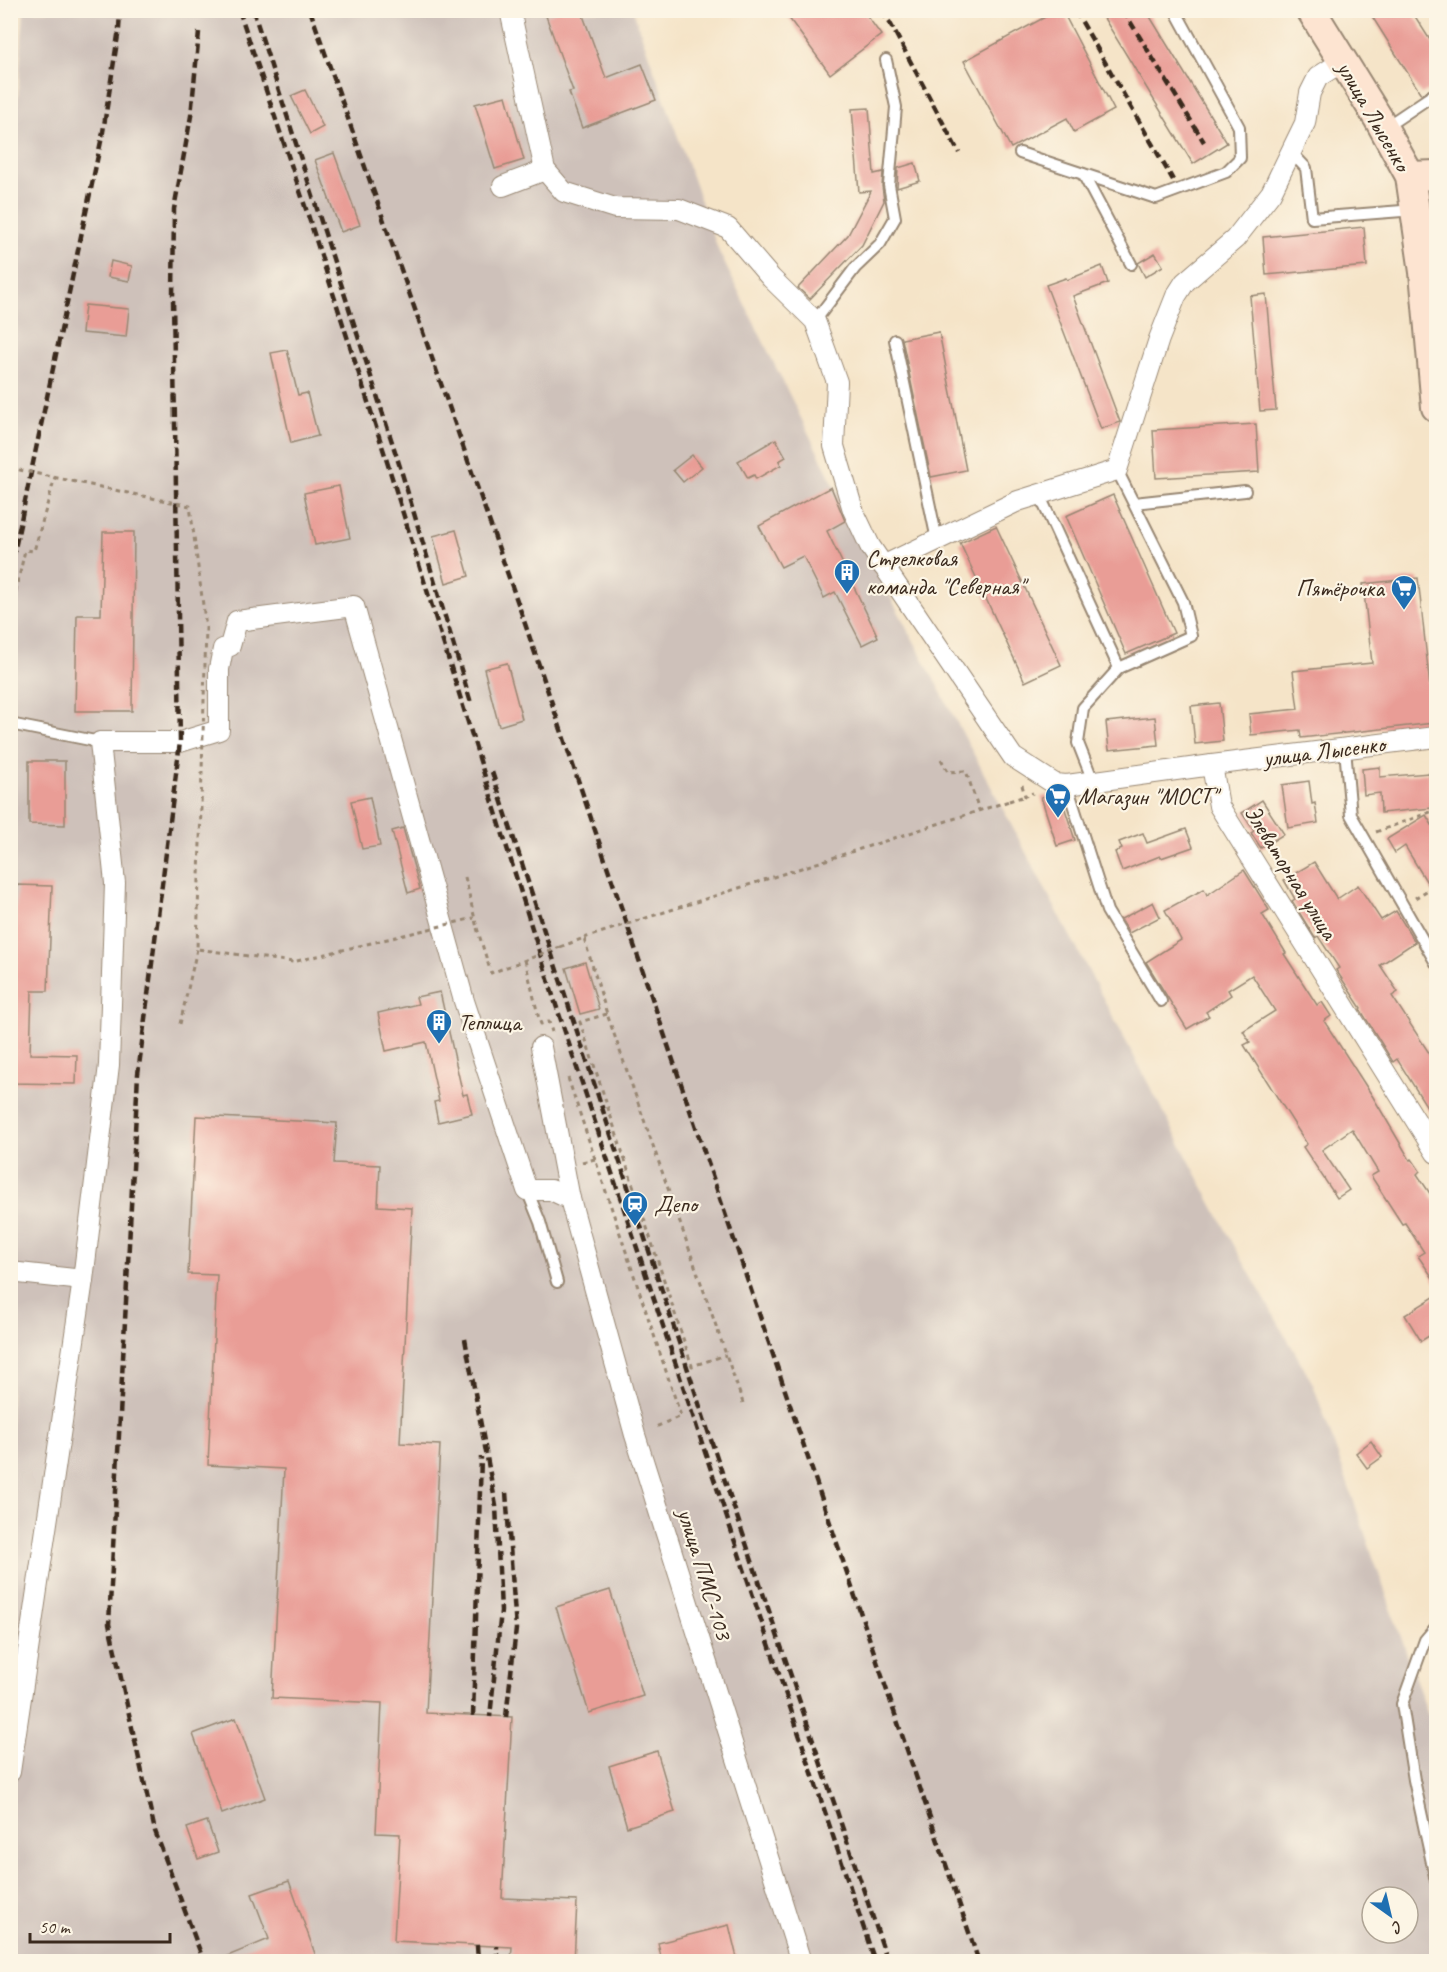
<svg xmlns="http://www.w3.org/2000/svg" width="1447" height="1972" font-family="Caveat,sans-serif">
	<rect width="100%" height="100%" fill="#fcf5e5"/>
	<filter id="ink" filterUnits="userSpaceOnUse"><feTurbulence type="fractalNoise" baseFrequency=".0167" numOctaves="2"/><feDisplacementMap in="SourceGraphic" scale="12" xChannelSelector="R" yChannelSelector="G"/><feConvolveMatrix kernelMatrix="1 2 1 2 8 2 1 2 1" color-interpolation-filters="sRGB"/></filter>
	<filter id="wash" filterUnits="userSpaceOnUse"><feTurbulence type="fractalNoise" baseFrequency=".008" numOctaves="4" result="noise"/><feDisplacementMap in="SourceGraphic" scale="24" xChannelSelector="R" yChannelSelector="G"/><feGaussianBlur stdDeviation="1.35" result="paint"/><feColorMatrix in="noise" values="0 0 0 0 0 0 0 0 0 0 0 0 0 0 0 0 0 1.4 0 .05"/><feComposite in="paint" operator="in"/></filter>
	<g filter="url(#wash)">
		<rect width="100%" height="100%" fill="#f5e4c8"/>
		<path fill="#cec1ba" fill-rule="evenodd" d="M24,11H633L719,252L874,566L1236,1249L1313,1384L1436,1738V1961L11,1962L10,204ZM1372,1897H1408V1933H1372Z"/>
		<g id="blocks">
			<g fill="#e99d96">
				<path d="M560,10H581L606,78L642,64L656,100L582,128L569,92L573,91L546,16Z"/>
				<path d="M783,10H863L881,35L830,74Z"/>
				<path d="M1058,10H1062L1114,110L1074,132L1067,118L1011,148L964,61Z"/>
				<path d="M1099,10H1146L1227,143L1193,164Z"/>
				<path d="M1368,10H1411L1437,51V86L1421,94Z"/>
				<path d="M305,90L323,127L310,134L291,96Z"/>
				<path d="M506,96L524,160L495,169L475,104Z"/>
				<path d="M869,108L874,174L883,172L882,186L884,201L862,245L810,299L798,288L848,235L871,191L859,192L852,109Z"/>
				<path d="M334,153L360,225L341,232L315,160Z"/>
				<path d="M915,163L920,181L897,188L898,168Z"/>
				<path d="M1364,227L1367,266L1266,275L1263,237Z"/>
				<path d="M1155,253L1163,266L1145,277L1138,263Z"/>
				<path d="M111,261L132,266L129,281L108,277Z"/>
				<path d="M1102,266L1108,283L1073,296L1120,422L1101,429L1046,285L1066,278L1067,280Z"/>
				<path d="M1266,294L1276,410L1260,411L1250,296Z"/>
				<path d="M85,305L129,309L126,337L82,333Z"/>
				<path d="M939,332L966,470L931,477L902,339Z"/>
				<path d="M287,350L298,395L307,393L318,436L291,443L271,353Z"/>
				<path d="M1256,424L1259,472L1156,478L1153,430Z"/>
				<path d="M776,439L786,457L779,461L781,465L756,479L754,475L748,478L738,461Z"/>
				<path d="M692,455L702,467L683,482L673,470Z"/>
				<path d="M339,486L350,538L315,545L304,493Z"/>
				<path d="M831,487L845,521L827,531L878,637L862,645L835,592L824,598L803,556L781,567L759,526Z"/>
				<path d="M1113,495L1174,633L1126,654L1066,516Z"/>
				<path d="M996,526L1061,665L1025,682L960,543Z"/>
				<path d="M456,530L469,576L446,583L433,536Z"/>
				<path d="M103,532H134L132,711H75L77,615H101Z"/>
				<path d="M1418,578L1434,723L1301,738L1300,730L1251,735L1249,714L1298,709L1293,671L1372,663L1363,584Z"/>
				<path d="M507,663L522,719L499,726L484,669Z"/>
				<path d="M1219,703L1223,741L1195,744L1191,706Z"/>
				<path d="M1155,717L1158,745L1109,750L1106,722Z"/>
				<path d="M29,761H65V825L29,824Z"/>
				<path d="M1380,767V777L1429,773L1432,808L1381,813L1380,793L1364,795L1362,769Z"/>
				<path d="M1309,781L1312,804L1315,803L1318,823L1288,828L1282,785Z"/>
				<path d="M1050,795L1061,797L1075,840L1057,846L1041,797Z"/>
				<path d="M370,797L380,846L362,849L351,801Z"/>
				<path d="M1262,800L1284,834L1261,848L1251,833L1254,831L1242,813Z"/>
				<path d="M1426,815L1437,833V899L1405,846L1395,853L1387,839Z"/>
				<path d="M403,828L420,889L408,893L392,831Z"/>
				<path d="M1186,829L1193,847L1161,858L1160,856L1122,871L1115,852L1122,849L1119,842L1143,833L1147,843Z"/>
				<path d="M1314,862L1337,899L1358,885L1381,920L1396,911L1415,942L1380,965L1398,992L1392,996L1431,1056L1437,1052V1123L1397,1059L1393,1062L1360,1009L1361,1008L1336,970L1339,968L1318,936L1315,938L1292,901L1295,899L1284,880Z"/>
				<path d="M1244,870L1269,910L1262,914L1286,953L1284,954L1317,1005L1322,1002L1331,1016L1324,1021L1373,1097L1410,1160L1412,1159L1420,1171L1417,1174L1437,1204V1284L1418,1256L1424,1252L1405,1223L1402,1224L1371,1176L1378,1172L1352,1129L1322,1150L1349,1190L1337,1198L1303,1147L1307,1144L1244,1045L1250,1042L1243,1031L1275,1011L1252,975L1228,990L1231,995L1206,1012L1209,1016L1187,1029L1146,962L1181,940L1165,910L1204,889L1207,895Z"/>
				<path d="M17,885L52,886L48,991H32L30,1054L77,1055L76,1084L10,1083V984L13,985Z"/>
				<path d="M1153,902L1160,917L1129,933L1121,919Z"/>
				<path d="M585,962L599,1009L580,1014L566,968Z"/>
				<path d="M440,992L463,1095L467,1094L472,1114L438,1122L434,1102L439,1101L426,1042L386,1051L378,1013L418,1004L416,997Z"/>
				<path d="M196,1116L337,1123L334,1163L380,1165L378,1206L412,1208L400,1443L440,1445L426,1713L512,1717L502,1898L577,1901L574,1962H511L512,1947L394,1941L400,1834L376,1833L382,1703L272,1698L284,1469L208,1465L217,1275L188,1274Z"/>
				<path d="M1437,1295V1331L1421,1341L1405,1315Z"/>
				<path d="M1371,1441L1382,1457L1367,1468L1356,1453Z"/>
				<path d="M610,1590L643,1696L589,1713L556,1607Z"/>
				<path d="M236,1718L265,1798L222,1814L193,1734Z"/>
				<path d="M657,1751L675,1812L627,1827L609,1766Z"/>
				<path d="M207,1821L218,1852L198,1859L187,1828Z"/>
				<path d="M289,1881L318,1962H213L269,1939L252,1894Z"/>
				<path d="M729,1925L738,1962H662L658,1943Z"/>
			</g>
		</g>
	</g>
	<g filter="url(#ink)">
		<use href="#blocks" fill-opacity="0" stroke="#988773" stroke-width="1.5"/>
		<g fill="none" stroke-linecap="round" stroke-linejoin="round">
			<g stroke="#988773" stroke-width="14">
				<g id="lane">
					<path d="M1435,10L1436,12"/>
					<path d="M1384,128L1436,93"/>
					<path d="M1291,152L1306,168L1312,218L1415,210"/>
					<path d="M1020,153L1156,198L1226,172L1240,158L1239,127L1175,10"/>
					<path d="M1083,174L1131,264"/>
					<path d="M815,321L855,268L880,244L895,218L889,185L896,107L886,60"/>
					<path d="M895,340L937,540"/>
					<path d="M1117,470L1183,602L1191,636L1119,668"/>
					<path d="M1039,494L1119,668L1083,708L1078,743L1093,781"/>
					<path d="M1134,503L1245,491"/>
					<path d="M10,724L100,742"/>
					<path d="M1345,749L1351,815L1436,963"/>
					<path d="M1067,785L1107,911L1161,1001"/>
					<path d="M527,1190L540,1222L557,1282"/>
					<path d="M1436,1627L1425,1640L1402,1704L1414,1780L1436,1881"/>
				</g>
			</g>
			<g stroke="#988773" stroke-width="22">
				<g id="street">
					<path d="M510,10L545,170L564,192L615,208L679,209L728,228L771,278L815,321L837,382L834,446L853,510L870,546L1013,757L1055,784L1067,785L1212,765L1219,806L1436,1153"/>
					<path d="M503,186L545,170"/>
					<path d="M883,566L1018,501L1117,470L1159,339L1176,296L1185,282L1235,239L1271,193L1305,123L1310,93L1318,77L1343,61"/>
					<path d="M1212,765L1436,737"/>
					<path d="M541,1047L570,1199L635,1435L801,1962"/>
					<path d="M10,1272L83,1280L109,1065L115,883L100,742H180L219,730V669L223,649L230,646L237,621L354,606L464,1001L527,1190H551L570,1199"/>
					<path d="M10,1772L83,1280"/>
				</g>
			</g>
			<g stroke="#988773" stroke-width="32">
				<g id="secondary">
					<path d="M1311,10L1378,118L1410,176L1424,272L1436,407"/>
					<path d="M1410,176L1436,175"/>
				</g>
			</g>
			<g stroke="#988773" stroke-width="3" stroke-dasharray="4.5 4.5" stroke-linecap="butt">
				<path d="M10,618L25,550L34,551L55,477"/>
				<path d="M941,759L948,772L966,771L979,810"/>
				<path d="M1022,785L1025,796L1033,793"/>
				<path d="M1009,801L1025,796"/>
				<path d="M1376,832L1436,810"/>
				<path d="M465,877L477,928"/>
				<path d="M1415,898L1436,885"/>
				<path d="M560,947L584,938L607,1014L743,1403"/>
				<path d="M525,960L539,1019L541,1024L549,1022L552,1032"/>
				<path d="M607,1014L580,1022L692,1366L726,1355"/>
				<path d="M180,1024L197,949"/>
				<path d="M568,1078L681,1416L653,1428"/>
				<path d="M582,1162L595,1159"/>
			</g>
			<use href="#lane" stroke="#fff" stroke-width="10"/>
			<use href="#street" stroke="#fff" stroke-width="20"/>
			<use href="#secondary" stroke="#fde4d1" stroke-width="28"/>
			<g stroke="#3b2a1e" stroke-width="4.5" stroke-dasharray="9 4.5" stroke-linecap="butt">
				<path d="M239,10L308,215L384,452L554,999L875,1962"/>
				<path d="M253,10L401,470L471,703"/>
				<path d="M310,10L521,612L979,1962"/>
				<path d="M881,10L890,23L959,153"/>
				<path d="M1075,10L1173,180"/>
				<path d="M1123,10L1204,142"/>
				<path d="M199,32L191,116L174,209L173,298L180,742L138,1074L109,1624L155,1831L204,1962"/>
				<path d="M10,572L103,132L119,29L120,10"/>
				<path d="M492,772L708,1431L888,1962"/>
				<path d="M465,1339L496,1506L501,1611L490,1717"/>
				<path d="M473,1716L481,1457"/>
				<path d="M506,1717L516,1629L506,1492"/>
				<path d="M477,1945L478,1962"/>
				<path d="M497,1962V1946"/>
			</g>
			<g stroke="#988773" stroke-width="3" stroke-dasharray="4.5 4.5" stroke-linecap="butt">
				<path d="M10,468L190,506L206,628L197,949L293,962L474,918"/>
				<path d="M477,928L491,973L560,947"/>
				<path d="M584,938L1009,801"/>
			</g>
		</g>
	</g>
	<defs>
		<g id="building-pin" transform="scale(1.35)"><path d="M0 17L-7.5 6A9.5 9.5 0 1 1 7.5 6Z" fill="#1f6fb2" stroke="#fcf5e5"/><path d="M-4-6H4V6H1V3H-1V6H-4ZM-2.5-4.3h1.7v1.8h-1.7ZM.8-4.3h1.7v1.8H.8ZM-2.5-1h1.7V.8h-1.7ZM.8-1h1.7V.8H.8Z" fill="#fff"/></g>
		<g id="supermarket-pin" transform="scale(1.35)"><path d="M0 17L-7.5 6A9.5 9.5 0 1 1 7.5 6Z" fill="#1f6fb2" stroke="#fcf5e5"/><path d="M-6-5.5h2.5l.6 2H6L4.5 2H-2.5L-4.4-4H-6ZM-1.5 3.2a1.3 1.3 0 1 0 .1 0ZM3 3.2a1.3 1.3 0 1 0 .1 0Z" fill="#fff"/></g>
		<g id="station-pin" transform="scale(1.35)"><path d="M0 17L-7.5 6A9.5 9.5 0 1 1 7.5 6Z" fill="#1f6fb2" stroke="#fcf5e5"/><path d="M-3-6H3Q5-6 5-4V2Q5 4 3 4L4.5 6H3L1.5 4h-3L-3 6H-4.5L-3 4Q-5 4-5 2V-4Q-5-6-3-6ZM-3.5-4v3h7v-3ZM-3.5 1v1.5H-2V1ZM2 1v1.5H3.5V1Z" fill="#fff"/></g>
	</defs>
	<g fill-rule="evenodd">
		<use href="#building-pin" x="847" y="572"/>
		<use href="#supermarket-pin" x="1404" y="588"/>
		<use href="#supermarket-pin" x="1058" y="796"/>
		<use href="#building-pin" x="439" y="1022"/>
		<use href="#station-pin" x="635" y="1204"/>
	</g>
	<g text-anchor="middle" stroke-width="4.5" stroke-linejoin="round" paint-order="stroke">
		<g font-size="24" fill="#3b2a1e" stroke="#fcf5e5">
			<text transform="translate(1374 116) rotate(60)" y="8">улица Лысенко</text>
			<text transform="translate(1324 751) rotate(-7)" y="8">улица Лысенко</text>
			<text transform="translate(1291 872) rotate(58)" y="8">Элеваторная улица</text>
			<text transform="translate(705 1574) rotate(73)" y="8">улица ПМС-103</text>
		</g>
		<g font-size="24" fill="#3b2a1e" stroke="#fcf5e5" text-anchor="start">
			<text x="866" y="566">Стрелковая<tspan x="866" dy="28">команда "Северная"</tspan></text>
			<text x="1384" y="596" text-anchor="end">Пятёрочка</text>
			<text x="1078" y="804">Магазин "МОСТ"</text>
			<text x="458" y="1030">Теплица</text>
			<text x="654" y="1212">Депо</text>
		</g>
	</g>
	<rect width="1447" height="1972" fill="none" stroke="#fcf5e5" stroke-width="36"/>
	<g transform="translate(1390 1915) rotate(146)"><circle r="28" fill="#fcf5e5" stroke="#afa495" stroke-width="1.5"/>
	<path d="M0-4.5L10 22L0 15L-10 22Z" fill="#1f6fb2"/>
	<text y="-9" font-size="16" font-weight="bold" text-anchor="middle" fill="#3b2a1e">С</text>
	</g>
	<path d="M30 1933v9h140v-9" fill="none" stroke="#3b2a1e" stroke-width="3"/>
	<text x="39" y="1933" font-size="18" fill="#3b2a1e" stroke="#fcf5e5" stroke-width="4.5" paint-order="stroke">50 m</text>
</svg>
